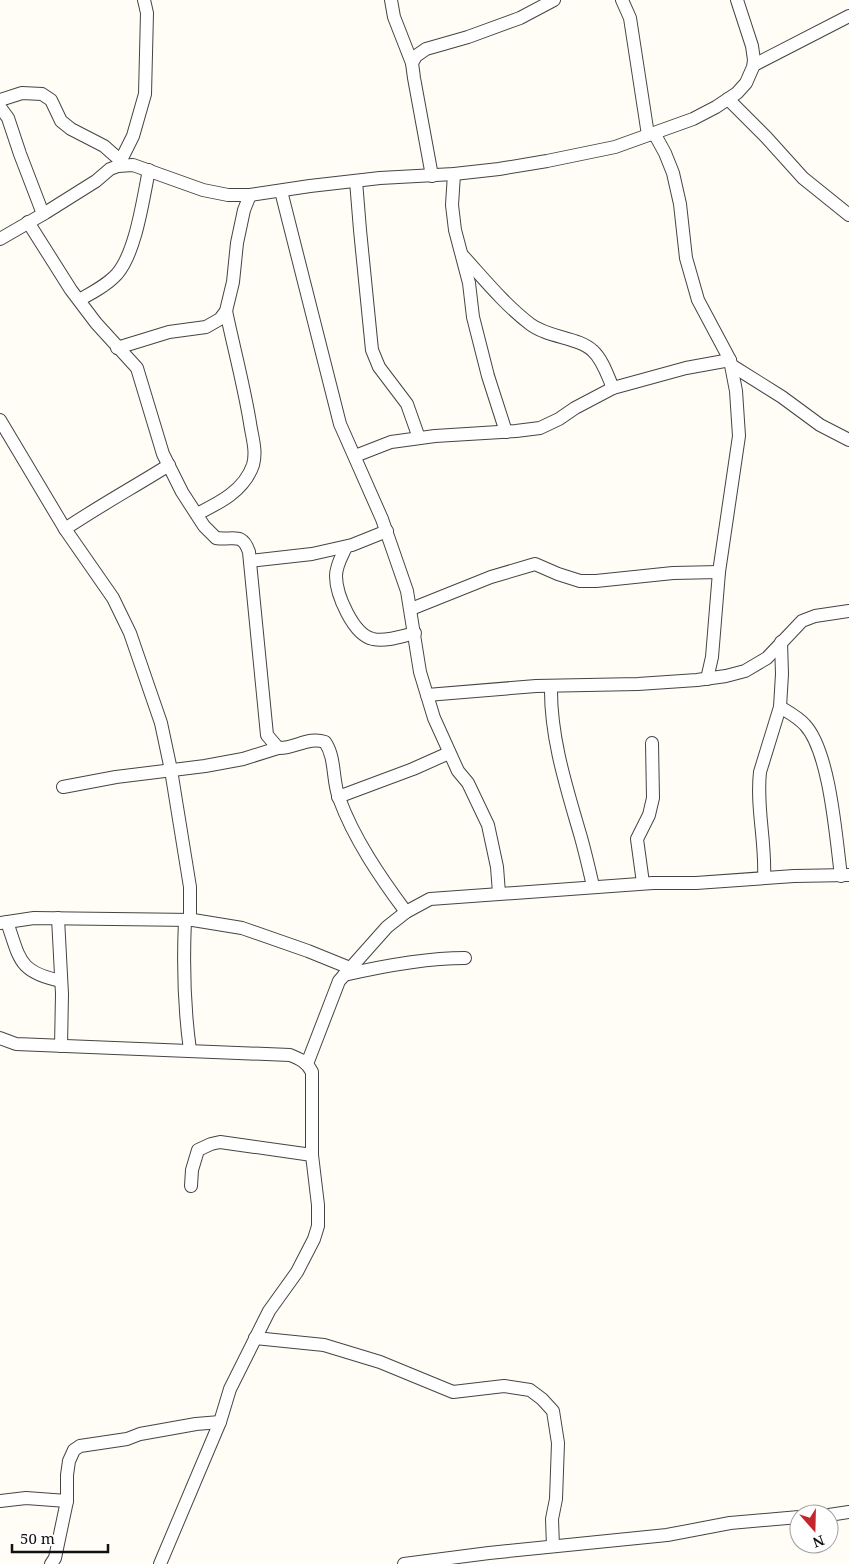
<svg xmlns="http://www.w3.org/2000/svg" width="849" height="1564" font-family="'Noto Serif',serif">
	<rect width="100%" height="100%" fill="#fffdf5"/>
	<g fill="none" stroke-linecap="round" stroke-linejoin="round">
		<g stroke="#444" stroke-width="14">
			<g id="minor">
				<path d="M391,0L394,17L412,63"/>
				<path d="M622,0L630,18L648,135"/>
				<path d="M754,65L849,16"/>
				<path d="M728,99L766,137L803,178L849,215"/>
				<path d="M0,100L22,93L42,94L51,100L61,121L71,129L104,146L121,161"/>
				<path d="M0,107L8,118L20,154L43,214"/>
				<path d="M654,133L665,153L673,173L680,204L686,258L698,300L730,360L736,391L739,436L719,572L712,657L707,679"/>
				<path d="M118,166L133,136L145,94L147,13L144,0"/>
				<path d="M454,174L452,205L455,230L469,283L473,317L488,376L506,432"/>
				<path d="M432,176L414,78L412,63L416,56L426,49L468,37L520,18L554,0"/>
				<path d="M356,181L360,230L372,350L379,367L407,404L419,438"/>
				<path d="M281,191L340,424L382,519L407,591L420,672L434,718L458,771L468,783L488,825L497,867L499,893"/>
				<path d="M28,222L71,290L96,323L137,368L163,454L182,492L204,526L216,538C232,541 242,531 249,552L267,735L278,748C295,749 308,736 325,742C336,758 332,780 339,798C354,839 380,877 406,912"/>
				<path d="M0,239L45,213L96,181L110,169L118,166L133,165L203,190L228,195H250L310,186L380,178L454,174L499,169L547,161L615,147L693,119L716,107L737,93L746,83L753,67L754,60L752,46L737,0"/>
				<path d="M463,256C484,279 505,305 530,324C548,338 579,337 593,351C603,360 608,377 613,388"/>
				<path d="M79,300C92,293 107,285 117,274C136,252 143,199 149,170"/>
				<path d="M117,348L169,332L206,327L220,319L226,311L233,282L237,243L244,210L250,195"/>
				<path d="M731,365L782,397L820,425L849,440"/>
				<path d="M0,420L65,529L113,598L130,633L161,723L171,770L190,887V920"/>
				<path d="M355,456L391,442L435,436L516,431L540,428L559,419L575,408L613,388L686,368L730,360"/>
				<path d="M197,514C219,503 244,491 253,465C257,451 252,437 250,423C244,386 234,349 226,311"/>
				<path d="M65,529C99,506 134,487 169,465"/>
				<path d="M346,547C342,556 336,565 336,576C336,594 353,635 373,639C386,642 402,636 415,633"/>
				<path d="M250,561L312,554L352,545L387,531"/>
				<path d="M411,609L491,577L535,564L558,574L580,581H596L673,573L719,572"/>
				<path d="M551,686C550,736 566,786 580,834C585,851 589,869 593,886"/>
				<path d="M427,695L536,686L638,684L697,680L726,676L745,671L767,658L802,621L815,616L849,611"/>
				<path d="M780,707C788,712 798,717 805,725C830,752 836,838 841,876"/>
				<path d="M63,787L116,777L205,766L243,759L278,748"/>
				<path d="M338,797L413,769L449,753"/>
				<path d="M764,878C766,842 756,808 760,772L780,707L782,674L781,642"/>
				<path d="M643,883L637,839L649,815L653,798L652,743"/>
				<path d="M58,918L62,994L61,1046"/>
				<path d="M185,920C183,964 184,1007 190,1050"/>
				<path d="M7,922C20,959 18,972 61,981"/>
				<path d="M0,923L34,918L193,920L242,928L308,951L350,968"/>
				<path d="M344,975C383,966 425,958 465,958"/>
				<path d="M0,1038L16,1044L290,1055C300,1059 307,1062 312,1072V1155L318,1205V1226L314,1239L297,1272L269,1311L230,1389L220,1422L160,1564"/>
				<path d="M307,1064L339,981L387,927L406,912L430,899L653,883H696L794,876L849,875"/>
				<path d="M191,1186L192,1170L198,1150L211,1144L220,1142L312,1155"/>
				<path d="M255,1338L324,1345L380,1362L453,1392L504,1386L530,1390L542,1399L553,1411L558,1443L556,1499L552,1519L553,1546"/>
				<path d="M0,1501L26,1498L67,1501"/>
				<path d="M829,1515L849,1512"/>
				<path d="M51,1564L55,1558L67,1501V1475L69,1461L74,1450L80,1446L127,1439L140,1434L196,1424L220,1422"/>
				<path d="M404,1564L489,1553L667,1535L730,1523L799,1517"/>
			</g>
		</g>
		<use href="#minor" stroke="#fff" stroke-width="12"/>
	</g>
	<g transform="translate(814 1529) rotate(160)"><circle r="24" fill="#ffffff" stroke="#a0a0a0"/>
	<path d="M0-4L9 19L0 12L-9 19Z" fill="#c4262e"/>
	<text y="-8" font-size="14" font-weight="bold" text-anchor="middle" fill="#111111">N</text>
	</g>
	<path d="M12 1544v8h96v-8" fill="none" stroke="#111111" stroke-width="2.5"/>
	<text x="20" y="1544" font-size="15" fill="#111111" stroke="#ffffff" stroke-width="4" paint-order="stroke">50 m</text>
</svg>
